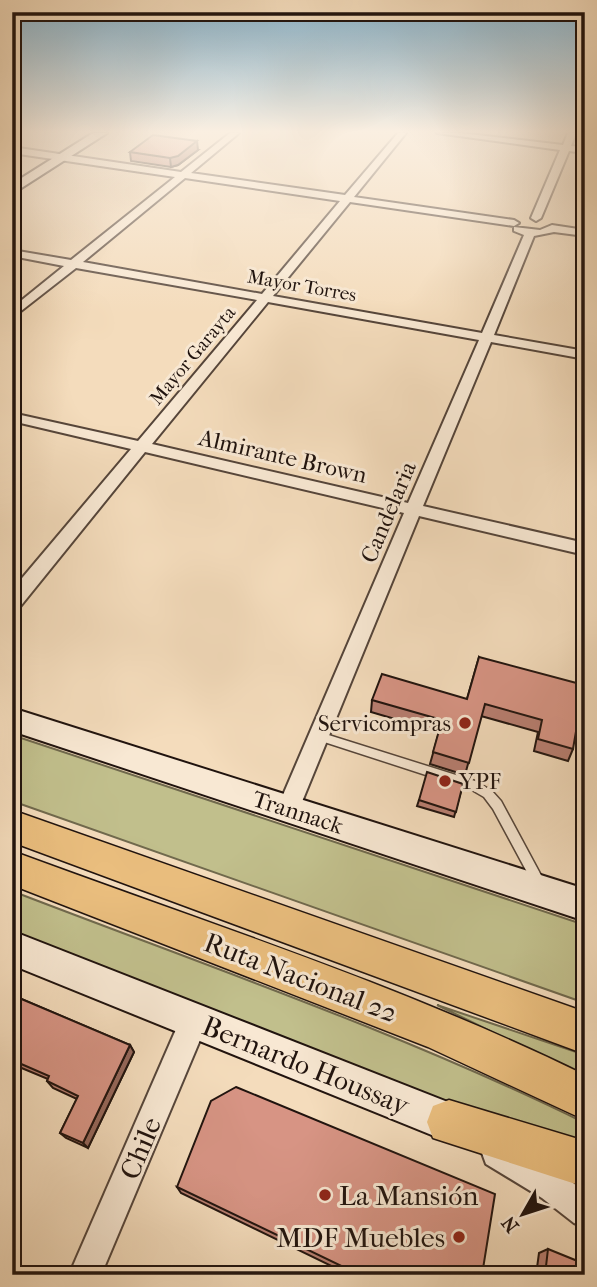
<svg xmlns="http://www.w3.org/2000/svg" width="597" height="1287" font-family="'IM FELL French Canon',serif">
	<rect width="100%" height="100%" fill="#f4dcbc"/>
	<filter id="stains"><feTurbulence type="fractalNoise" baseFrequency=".00286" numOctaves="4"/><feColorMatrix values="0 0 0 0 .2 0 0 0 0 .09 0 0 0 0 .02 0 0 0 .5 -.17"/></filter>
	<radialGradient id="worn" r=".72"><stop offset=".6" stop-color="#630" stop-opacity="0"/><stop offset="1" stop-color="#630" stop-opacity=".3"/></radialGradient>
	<g fill="#c1bf8c" stroke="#70694d" stroke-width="2">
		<path d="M12,735L585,925V1003L12,801Z"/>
		<path d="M12,891C204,965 400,1032 585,1123V1147L477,1115L12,931Z"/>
		<path d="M437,1005L585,1055V1077Z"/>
	</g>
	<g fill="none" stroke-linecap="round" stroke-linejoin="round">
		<g stroke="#55453a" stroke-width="3">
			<path id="lane" d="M319,732L475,781L492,791L501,801L543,879L545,883L543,887L539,889L535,887L493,809L484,797L472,790L315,739L314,736L315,733Z"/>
		</g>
		<g stroke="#55453a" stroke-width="4">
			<g id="street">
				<path d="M230,133H239L191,173L345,195L398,133H406L354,197L514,220L519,223L514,226L350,202L273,296L482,333L524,235L514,231V227L540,230L552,225L585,230V236L554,232L534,236L494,335L585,351V359L491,342L423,506L585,543V555L419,516L299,809L296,816L288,819L280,816L277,809L404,513L145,452L19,608L12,610V590L131,449L12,421V413L138,441L257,300L76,268L12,318V308L64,266L12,256V250L71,260L175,177L12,153V147L181,172ZM185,178L340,201L262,294L83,262ZM268,302L479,340L408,503L152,444Z"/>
				<path d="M437,133H460L563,145L568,133H576L571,146L585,147V153L569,151L541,218L536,221L531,218L560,150Z"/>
				<path d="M194,1007L204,1011L208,1021L101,1275H69L184,1011Z"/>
				<path d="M497,1138L564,1176L585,1192V1227L574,1223L542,1198L486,1164L482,1153L486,1142Z"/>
			</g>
		</g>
		<g stroke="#20130e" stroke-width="4">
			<g id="secondary">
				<path d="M93,133H107L12,194V184Z"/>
				<path d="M12,708L585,889V921L12,731Z"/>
				<path d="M12,931L463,1108L469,1122L463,1136L449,1142L12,965Z"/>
			</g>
		</g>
		<g stroke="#20130e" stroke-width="3">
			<g id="primary">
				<path d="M12,810L585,1012V1054L12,842Z"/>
				<path d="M12,851C204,922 401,985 585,1075V1120L428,1047L12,885Z"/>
				<path d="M449,1100L585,1141V1187L433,1138L427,1122L433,1106Z"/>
			</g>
		</g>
		<use href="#lane" fill="#f8e8d3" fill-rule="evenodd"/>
		<use href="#street" fill="#f8e8d3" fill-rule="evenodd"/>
		<use href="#secondary" fill="#f8e8d3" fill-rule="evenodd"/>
		<use href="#primary" fill="#eabe7e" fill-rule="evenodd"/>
	</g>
	<g fill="#b97f72" stroke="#20130e" stroke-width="2">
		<path d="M198,150L178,165L171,167L131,161L130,152Z"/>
		<path d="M479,657L573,749L568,761L534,751L538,732L481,716L465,775L430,764L439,732L371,712L372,700L467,699Z"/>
		<path d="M463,784L454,817L417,806L419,800Z"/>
		<path d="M12,995L130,1045L134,1052L88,1148L66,1138L60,1133L77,1099L53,1088L47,1081L48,1079L12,1064Z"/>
		<path d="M177,1187L482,1275H350L181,1193Z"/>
		<path d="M548,1249L578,1275H536L539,1253Z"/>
	</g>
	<g fill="#96685c" stroke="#20130e" stroke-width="2">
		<path d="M197,141L198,150L178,165L171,167L170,158Z"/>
		<path d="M130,1045L134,1052L88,1148L83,1143Z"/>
	</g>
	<g fill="#d79484" stroke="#20130e" stroke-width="2">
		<path d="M153,135L197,141L178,156L170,158L130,152Z"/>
		<path d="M479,657L584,685L573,749L538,739L542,720L485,704L469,763L433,752L442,720L372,700L382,674L467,699Z"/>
		<path d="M427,772L463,784L456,812L419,800Z"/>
		<path d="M12,995L130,1045L83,1143L60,1133L78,1096L47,1081L49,1076L12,1060Z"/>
		<path d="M236,1087L495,1194L482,1275H351L352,1271L177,1187L211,1101Z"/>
		<path d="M548,1249L580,1262L578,1275H545Z"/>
	</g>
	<linearGradient id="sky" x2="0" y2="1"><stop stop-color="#89b7d2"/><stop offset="0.42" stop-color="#faefe1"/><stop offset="1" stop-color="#faefe1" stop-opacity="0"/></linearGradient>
	<rect width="597" height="313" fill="url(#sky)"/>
	<g fill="#8f2418" stroke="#f8e8d3" stroke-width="2.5">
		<circle cx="465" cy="723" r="7"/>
		<circle cx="445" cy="781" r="7"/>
		<circle cx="325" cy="1195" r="7"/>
		<circle cx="459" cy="1237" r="7"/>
	</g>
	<g text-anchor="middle" stroke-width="6" stroke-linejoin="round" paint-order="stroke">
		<g font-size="19" fill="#20130e" stroke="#f8e8d3">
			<text transform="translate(302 285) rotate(10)" y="7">Mayor Torres</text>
			<text transform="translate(192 355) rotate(-50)" y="7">Mayor Garayta</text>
		</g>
		<g font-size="23" fill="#20130e" stroke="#f8e8d3">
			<text transform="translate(283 456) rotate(13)" y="8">Almirante Brown</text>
			<text transform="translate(388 512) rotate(-67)" y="8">Candelaria</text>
			<text transform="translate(298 812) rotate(18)" y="8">Trannack</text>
		</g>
		<g font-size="23" fill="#20130e" stroke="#f8e8d3" text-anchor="end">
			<text x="451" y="731">Servicompras</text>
			<text x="459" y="789" text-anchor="start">YPF</text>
		</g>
		<g font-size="28" fill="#20130e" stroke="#f8e8d3">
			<text transform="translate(301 977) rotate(21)" y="10">Ruta Nacional 22</text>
			<text transform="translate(306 1065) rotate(22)" y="10">Bernardo Houssay</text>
			<text transform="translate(140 1148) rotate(-67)" y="10">Chile</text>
		</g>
		<g font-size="28" fill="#20130e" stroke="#f8e8d3" text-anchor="start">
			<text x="339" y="1205">La Mansión</text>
			<text x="445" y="1247" text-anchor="end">MDF Muebles</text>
		</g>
	</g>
	<rect width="597" height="1287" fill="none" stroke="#f4dcbc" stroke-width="42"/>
	<rect x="14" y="14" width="569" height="1259" fill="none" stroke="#20130e" stroke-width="3.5"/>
	<rect x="21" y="21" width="555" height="1245" fill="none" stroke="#20130e" stroke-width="2"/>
	<g transform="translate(523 1214) rotate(231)" stroke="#f8e8d3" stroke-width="5" paint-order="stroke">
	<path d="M0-5L12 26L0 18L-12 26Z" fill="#20130e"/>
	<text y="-10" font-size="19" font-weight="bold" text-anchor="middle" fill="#20130e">N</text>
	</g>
	<rect width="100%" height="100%" filter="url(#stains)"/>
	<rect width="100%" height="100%" fill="url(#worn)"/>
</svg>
